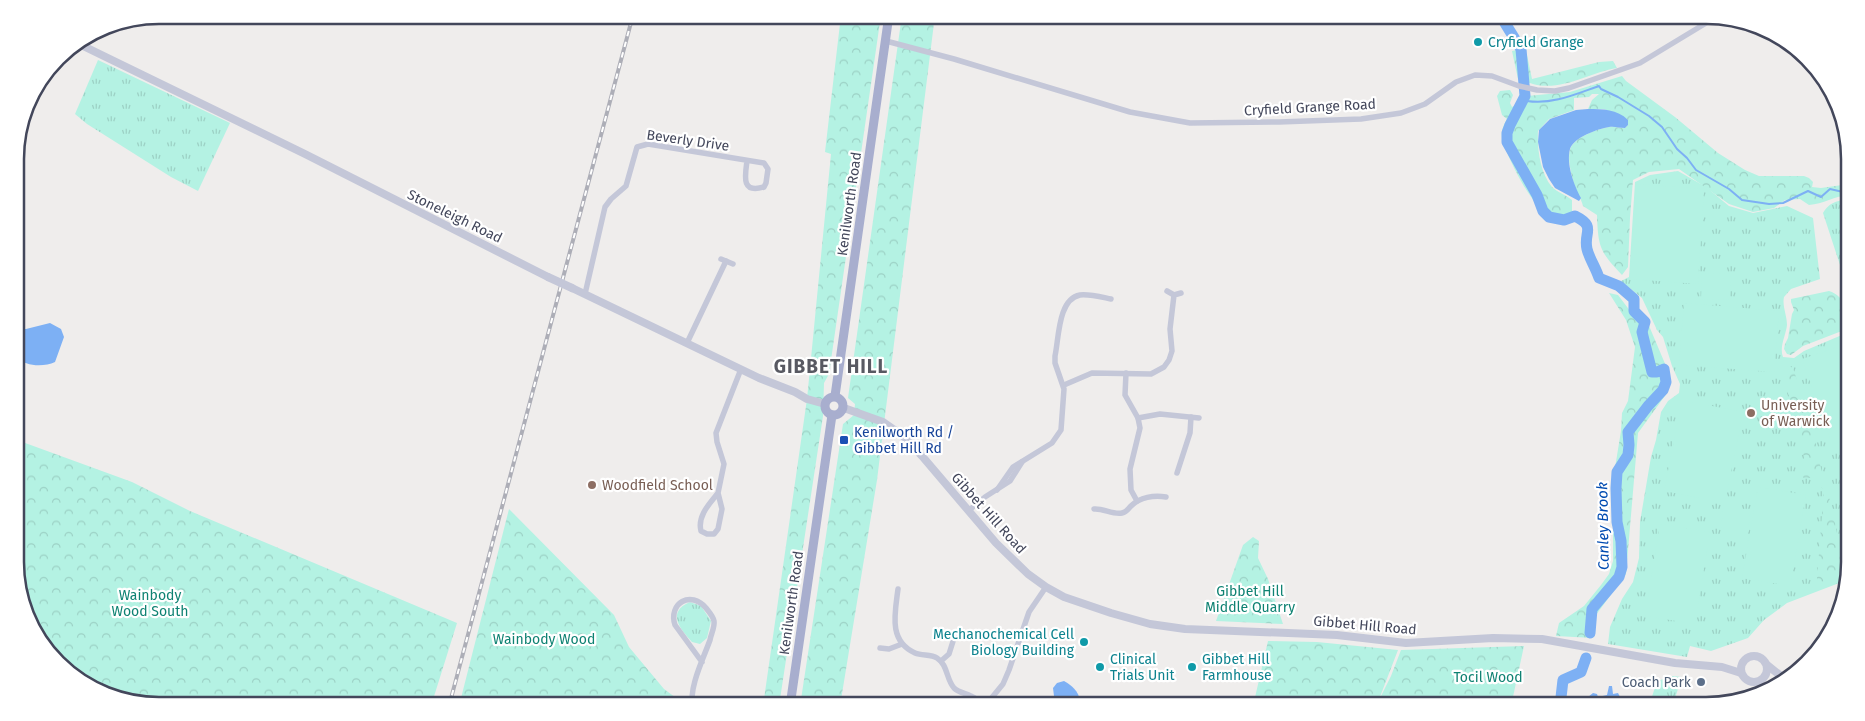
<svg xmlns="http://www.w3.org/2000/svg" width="1865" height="721" font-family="'Fira Sans',sans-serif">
	<defs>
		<pattern id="grass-tufts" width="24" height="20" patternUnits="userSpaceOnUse" patternTransform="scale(1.25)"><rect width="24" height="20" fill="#b4f2e3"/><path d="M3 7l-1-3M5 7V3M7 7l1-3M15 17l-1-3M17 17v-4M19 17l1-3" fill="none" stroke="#9cd1c5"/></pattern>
		<pattern id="forest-crowns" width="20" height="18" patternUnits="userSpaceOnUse" patternTransform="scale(1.25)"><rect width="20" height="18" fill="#b4f2e3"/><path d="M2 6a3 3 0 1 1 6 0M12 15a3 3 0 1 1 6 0" fill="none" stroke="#9cd1c5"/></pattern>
	</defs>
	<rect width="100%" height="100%" fill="#efedec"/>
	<g fill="url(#grass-tufts)">
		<path d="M98,60L230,123L198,191L171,177L87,124L75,114Z"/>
		<path d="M1678,171L1706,187L1729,206L1753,213L1787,206L1813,218L1820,279L1791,289L1784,297C1782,306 1787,315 1787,325C1786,335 1779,347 1783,357L1794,358L1804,351L1849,332L1850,563L1847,580L1787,603L1764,620L1748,638L1711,651L1690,646L1687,657L1608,644L1610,627L1622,599L1633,582L1639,558L1640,522L1651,457L1656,440L1661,412L1668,401L1679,393L1680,384L1672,366L1663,337L1657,330L1642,298L1621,281L1629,277L1635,182L1650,175Z"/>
		<path d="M1849,199V279L1842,276L1841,268L1823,213C1830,202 1836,201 1849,199Z"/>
		<path d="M690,602L701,606L711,621L707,638L700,644L692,642C680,629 666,612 690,602Z"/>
		<path d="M1673,676L1682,677L1676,695L1678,703L1683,706H1649L1657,681Z"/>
	</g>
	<g fill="url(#forest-crowns)">
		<path d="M841,15H881L829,374L824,383L823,416L779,706H763L807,399L831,154L825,152Z"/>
		<path d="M902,15H935L877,480L840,706H800L843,424L854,415L855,404L848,398Z"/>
		<path d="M1521,49L1527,55L1532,79L1599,62L1613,61L1617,68C1591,72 1565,90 1537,85C1531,84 1525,81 1518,79L1512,51Z"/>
		<path d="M1622,76L1626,81L1675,117L1718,153L1745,170L1759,176H1804L1809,178L1813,182L1812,187L1821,188L1849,184V195C1835,196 1823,204 1809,205L1800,199L1785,200L1774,208L1753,212L1729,204L1679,169L1649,172L1633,180L1630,218L1628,267L1622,275C1600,252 1598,247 1597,215L1583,206C1581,198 1576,192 1574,185C1572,175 1567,160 1570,150C1573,137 1598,129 1609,127C1614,126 1619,128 1625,128L1628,125V120L1604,109H1588L1592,100L1599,94H1592L1589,97L1574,98V110L1549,119L1538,131C1537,148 1540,173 1552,187C1557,192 1566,195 1572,200V212L1564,216C1555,214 1543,210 1537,204C1526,194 1505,152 1502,138C1501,131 1504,124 1507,119L1502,115L1497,96L1500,91L1510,90L1513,95L1510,103L1512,107L1520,103L1521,94L1527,96L1570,92Z"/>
		<path d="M1829,291C1845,296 1851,314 1847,329L1803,346L1791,355L1787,354L1784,349L1785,344L1788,338L1792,314L1794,310L1791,302V299Z"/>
		<path d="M1609,293L1618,295L1637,320L1647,321L1666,366L1670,381L1667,393L1638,433L1626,574L1596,615L1593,638L1556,636L1559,623L1584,606L1601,585L1609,574L1613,561V480L1621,431L1622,413L1628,401L1635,347L1626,320Z"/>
		<path d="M1786,364L1793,368L1814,433L1819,461L1830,501L1831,513L1835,523L1846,580L1816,591L1824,490L1812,478H1804L1800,475L1804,457L1792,412L1794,408L1787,391Z"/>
		<path d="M17,440L132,482L190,511L457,623L431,706H158L112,698L50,657L18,590Z"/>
		<path d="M509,509L614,615L629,647L664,689L687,706H459Z"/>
		<path d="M1253,537L1259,541L1258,558L1268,579L1283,624L1216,621L1243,545Z"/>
		<path d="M1268,641L1317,642L1398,650L1378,702L1391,676L1401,650L1524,646L1511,706H1253Z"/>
	</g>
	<g fill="#b4f2e3">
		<path d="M1636,184L1704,189L1698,284L1630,279Z"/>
		<path d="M1702,273L1731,274L1730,300L1701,299Z"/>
		<path d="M1684,303L1779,311L1774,372L1679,365Z"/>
		<path d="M1849,343L1850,438L1832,444L1802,359Z"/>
		<path d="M1682,400L1743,412L1725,503L1664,491Z"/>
		<path d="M1850,457V505L1834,463Z"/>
		<path d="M1758,487L1806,495L1790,586L1742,578Z"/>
		<path d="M1723,511L1750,514L1747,541L1720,538Z"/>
		<path d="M1660,524L1710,532L1695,624L1645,616Z"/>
	</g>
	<g fill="#7db0f4">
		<path d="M1588,109C1603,109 1617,109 1628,120V125L1625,128C1619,128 1614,126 1609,127C1598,129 1574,137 1570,149C1566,164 1574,185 1581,198L1579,201L1555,188L1549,179L1543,167L1538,142L1539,130L1550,119L1576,110Z"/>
		<path d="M50,323L61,329L64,337L55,362C44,367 26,367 16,357V329H26Z"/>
		<path d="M1064,681C1073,686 1083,695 1078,706H1065L1054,696L1053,688L1057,683Z"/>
		<path d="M1609,686H1612L1613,694L1618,693L1620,697L1616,706H1584L1588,697L1593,693L1597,694L1598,697L1607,695Z"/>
	</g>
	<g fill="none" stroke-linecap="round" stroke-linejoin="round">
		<path stroke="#7db0f4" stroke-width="2" d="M1525,96L1527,101C1552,105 1576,94 1599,86L1601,89L1618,97L1649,116L1662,127L1677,149L1687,158L1696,170L1729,189L1742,200L1769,204L1783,203L1808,191L1821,197L1830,189L1843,192L1849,191"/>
		<g stroke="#7db0f4" stroke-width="11">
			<path d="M1500,15L1521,49L1525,96L1510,125L1507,133V142L1537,195L1543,211L1549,217L1564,220L1575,216C1597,227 1583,232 1587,249C1589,258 1596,268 1599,278L1619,286L1634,299V311L1645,322L1642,332L1652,372H1657L1664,369L1666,382L1663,390L1648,406L1628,432L1629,445L1628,455L1617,472L1616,488L1617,522L1621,541L1622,567L1619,577L1592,609L1590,633"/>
			<path d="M1560,706L1563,680L1581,672L1586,658"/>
		</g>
		<g stroke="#c4c7d8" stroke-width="5.5">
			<path d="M886,41L954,59L1130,112L1190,123L1279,122L1361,119L1401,113L1425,104L1456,82L1475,75L1492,76L1519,86L1537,90L1555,91L1569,88L1640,63L1716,17"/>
			<path d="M721,259L733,264"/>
			<path d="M1167,291L1174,295"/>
			<path d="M585,294L605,207L611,199L626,186L637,147L648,144L764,163L768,169L766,183L764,187C741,194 745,176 747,161"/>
			<path d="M687,343L726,261"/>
			<path d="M1126,373L1125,395L1138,418L1140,428L1130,469L1131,490L1137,501"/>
			<path d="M1064,385L1092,373L1151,374L1164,367L1169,360L1172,351L1170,329L1174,295L1181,293"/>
			<path d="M1138,418L1160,414L1199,418"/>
			<path d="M1177,473L1190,433L1191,417"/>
			<path d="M997,490L1013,467L1052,443L1061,430L1064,389L1055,363V356C1059,338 1058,299 1080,295C1090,294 1101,297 1111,299"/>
			<path d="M718,493C710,503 697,516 701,531L707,534H714L718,529L722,509L718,493L724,464L717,442L716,433L741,369"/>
			<path d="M1094,509C1103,508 1113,515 1122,513C1127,512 1128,509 1131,506C1140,497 1154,495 1166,497"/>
			<path d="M968,511L985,497L1010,481L1022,462"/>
			<path d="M898,589C895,613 888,641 915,653C922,656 931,654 937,658C948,665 946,679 954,688C959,693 966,693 971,696C976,698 980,702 983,706"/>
			<path d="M880,648L889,649L902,644"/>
			<path d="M941,661L949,654L955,635"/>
			<path d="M693,706C688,689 704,657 710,640C711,634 715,627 714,621C713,616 709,612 706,608C691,590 668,603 675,625L702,662"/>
			<path d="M985,706L1003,684L1009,670L1029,612L1046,587"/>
		</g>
		<g stroke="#c4c7d8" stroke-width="8">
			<path d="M77,43L305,154L548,277"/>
			<path d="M572,288L759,378L795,392L807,399L825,404"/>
			<path d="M844,408L883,422L903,436L922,456L996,543L1028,574L1046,587L1064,597L1111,613L1150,624L1185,629L1337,635L1406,643L1493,638L1542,639L1675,663L1722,667L1741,673"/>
			<circle cx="1754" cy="669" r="13"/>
			<path d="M1767,665L1786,680"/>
		</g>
		<g stroke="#a8aece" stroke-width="9">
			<path d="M835,396L889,15"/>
			<circle cx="834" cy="406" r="9"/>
			<path d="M790,706L832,415"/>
		</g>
		<g stroke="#adaeb7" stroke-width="4">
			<path id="rail" d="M449,706L633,15"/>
		</g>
		<use href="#rail" stroke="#fff" stroke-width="2" stroke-dasharray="5.5" stroke-linecap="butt"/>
		<path stroke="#c4c7d8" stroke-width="8" d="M548,277L572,288"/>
	</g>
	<g fill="#0f9aa8" stroke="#fff" stroke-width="2">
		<circle cx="1478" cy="42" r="5"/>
		<circle cx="1084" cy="642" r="5"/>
		<circle cx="1100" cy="667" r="5"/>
		<circle cx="1192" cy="667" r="5"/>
	</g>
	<g fill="#8d6e63" stroke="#fff" stroke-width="2">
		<circle cx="1751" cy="413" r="5"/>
		<circle cx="592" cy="485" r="5"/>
	</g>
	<rect fill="#1a4fb4" stroke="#fff" stroke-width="2" x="839" y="435" width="10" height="10" rx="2.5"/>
	<circle fill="#5c6f8a" stroke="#fff" stroke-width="2" cx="1701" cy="682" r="5"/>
	<g text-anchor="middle" stroke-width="4.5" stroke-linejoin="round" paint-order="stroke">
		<g font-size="14" fill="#0d838f" stroke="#fff" text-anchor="start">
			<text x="1488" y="47">Cryfield Grange</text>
			<text x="1074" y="639" text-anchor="end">Mechanochemical Cell<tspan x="1074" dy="16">Biology Building</tspan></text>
			<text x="1110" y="664">Clinical<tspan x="1110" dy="16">Trials Unit</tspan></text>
			<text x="1202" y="664">Gibbet Hill<tspan x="1202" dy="16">Farmhouse</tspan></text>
		</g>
		<g font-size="14" fill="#43475b" stroke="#fff">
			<text transform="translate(1310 107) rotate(-3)" y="5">Cryfield Grange Road</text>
			<text transform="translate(688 140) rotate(8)" y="5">Beverly Drive</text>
			<text transform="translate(849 204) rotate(-82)" y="5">Kenilworth Road</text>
			<text transform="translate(455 216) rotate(26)" y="5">Stoneleigh Road</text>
			<text transform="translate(989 513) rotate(48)" y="5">Gibbet Hill Road</text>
			<text transform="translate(791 603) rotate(-82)" y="5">Kenilworth Road</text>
			<text transform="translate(1365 625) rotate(5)" y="5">Gibbet Hill Road</text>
		</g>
		<g font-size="14" fill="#785e54" stroke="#fff" text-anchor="start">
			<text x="1761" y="410">University<tspan x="1761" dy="16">of Warwick</tspan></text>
			<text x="602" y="490">Woodfield School</text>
		</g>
		<g font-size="14" fill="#164399" stroke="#fff" text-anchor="start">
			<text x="854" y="437">Kenilworth Rd /<tspan x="854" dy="16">Gibbet Hill Rd</tspan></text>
		</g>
		<g font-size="14" fill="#0e8272" stroke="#fff">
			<text x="1250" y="596">Gibbet Hill<tspan x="1250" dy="16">Middle Quarry</tspan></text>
			<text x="150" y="600">Wainbody<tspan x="150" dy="16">Wood South</tspan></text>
			<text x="544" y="644">Wainbody Wood</text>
			<text x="1488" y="682">Tocil Wood</text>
		</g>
		<g font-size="14" fill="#4e5e75" stroke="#fff" text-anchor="end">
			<text x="1691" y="687">Coach Park</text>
		</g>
		<g font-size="15" font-style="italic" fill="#004bb1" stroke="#fff">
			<text transform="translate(1603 526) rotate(-91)" y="5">Canley Brook</text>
		</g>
		<g font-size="19" font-weight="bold" letter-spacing="1" fill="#585962" stroke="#fff">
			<text x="831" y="373">GIBBET HILL</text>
		</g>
	</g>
	<path d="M0 0H1865V721H0ZM159 24H1706A135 135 0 0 1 1841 159V562A135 135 0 0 1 1706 697H159A135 135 0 0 1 24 562V159A135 135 0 0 1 159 24Z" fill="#fff" fill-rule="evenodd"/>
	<path fill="none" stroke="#43475b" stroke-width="2.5" d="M159 24H1706A135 135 0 0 1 1841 159V562A135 135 0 0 1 1706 697H159A135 135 0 0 1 24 562V159A135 135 0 0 1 159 24Z"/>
</svg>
